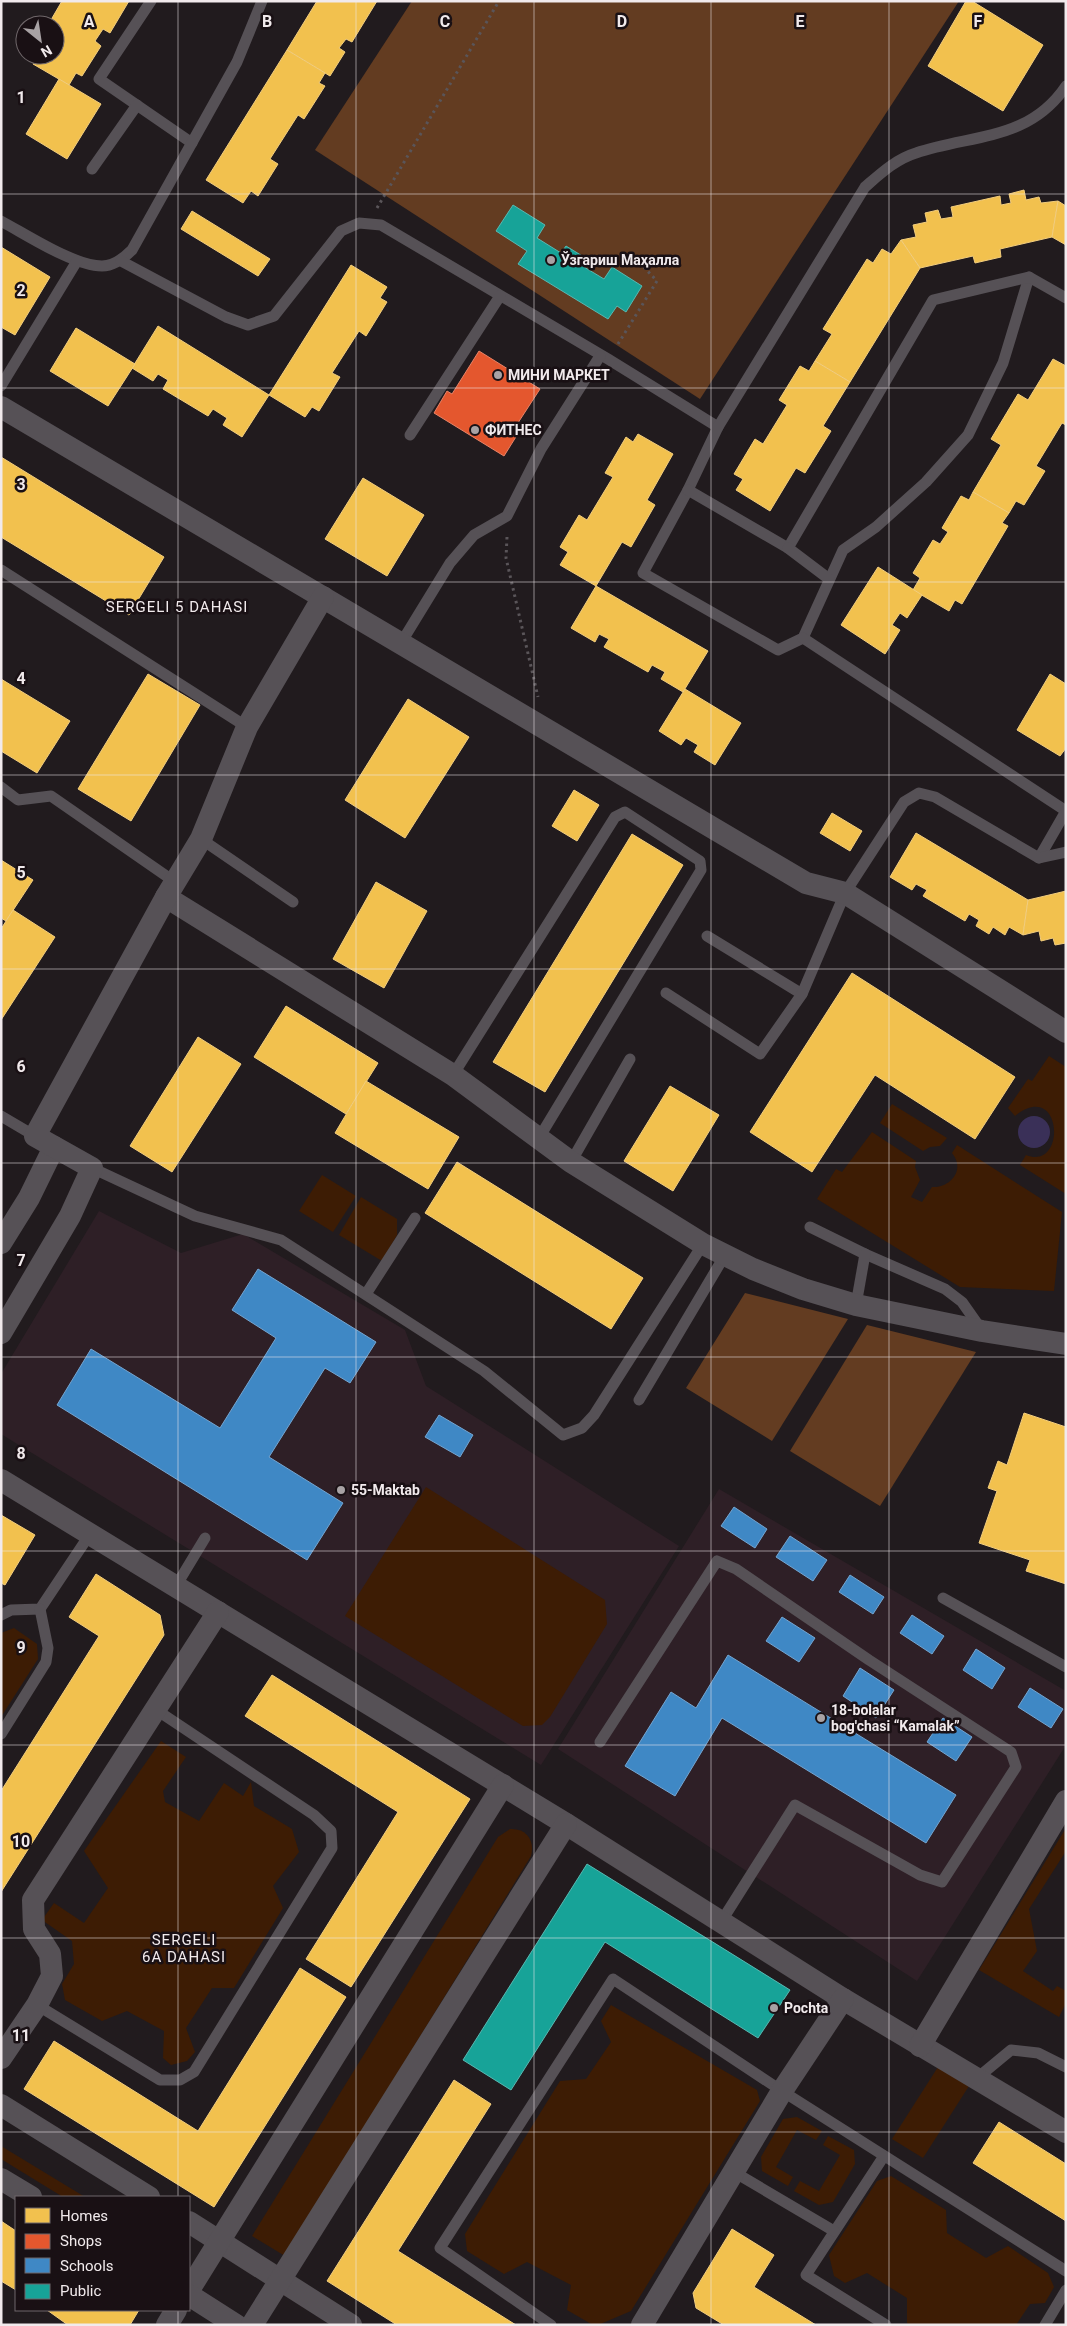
<svg xmlns="http://www.w3.org/2000/svg" width="1067" height="2326" font-family="Roboto,sans-serif">
	<rect width="100%" height="100%" fill="#211b1e"/>
	<g fill="#2e1f26">
		<path d="M99,1211L181,1253L243,1234L405,1330L426,1386L679,1546L541,1765L1,1434V1374Z"/>
		<path d="M719,1489L1066,1691V1745L917,1981L558,1749Z"/>
	</g>
	<g fill="#3d1c04">
		<path d="M1049,1056L1066,1067V1194L1020,1165L1026,1155C1067,1172 1063,1078 1015,1116L1008,1108L1028,1079L1032,1081Z"/>
		<path d="M892,1104L947,1138L940,1146L930,1147L923,1151L880,1123Z"/>
		<path d="M872,1132L916,1161L915,1167L920,1180L911,1197L922,1202L932,1187C950,1188 966,1170 952,1153L957,1145L1062,1212L1054,1291L960,1287L817,1199L836,1169L842,1172Z"/>
		<path d="M322,1175L356,1196L333,1232L299,1211Z"/>
		<path d="M361,1197L397,1219V1235L382,1261L339,1235Z"/>
		<path d="M426,1487L605,1600L607,1624L550,1717L542,1725L523,1726L345,1616Z"/>
		<path d="M14,1628L37,1644L38,1659L1,1717V1633Z"/>
		<path d="M161,1741L186,1757L163,1791L165,1802L199,1821L224,1783L243,1796L251,1782L254,1806L292,1829L299,1852L273,1886L283,1908L234,1988H212L186,2028L195,2052L187,2061L171,2065L163,2058L164,2031L127,2011L102,2021L65,2000L62,1984L74,1964L72,1941L42,1920L54,1903L84,1923L108,1888L84,1851Z"/>
		<path d="M1066,1828V1851L1029,1909L1037,1951L1023,1971L1053,1991L1057,1986L1066,1991V2003L1059,2017L979,1970Z"/>
		<path d="M510,1829C527,1828 535,1841 531,1856L285,2256L252,2236L498,1837Z"/>
		<path d="M611,2005L757,2090L760,2101L631,2311L598,2325H593L567,2310L571,2285L527,2262L504,2274L467,2251L465,2234L560,2081L586,2079L611,2042L601,2021Z"/>
		<path d="M938,2067L969,2086L923,2158L892,2139Z"/>
		<path d="M797,2117L822,2131L816,2140L797,2130L776,2167L793,2177L788,2186L762,2171L761,2157L783,2119Z"/>
		<path d="M828,2136L854,2150L855,2164L833,2202L819,2205L794,2191L800,2181L819,2191L840,2155L823,2145Z"/>
		<path d="M1,2146L85,2197H63L1,2159Z"/>
		<path d="M891,2176L946,2210L947,2233L986,2258L1008,2246L1048,2273L1054,2287L1045,2303L1030,2304L1016,2325H910L907,2323V2298L867,2273L845,2283L834,2276L829,2255L877,2181Z"/>
	</g>
	<g fill="#633c21">
		<path d="M412,1H959L700,399L315,150Z"/>
		<path d="M745,1293L848,1319L772,1441L686,1388Z"/>
		<path d="M867,1325L976,1352L880,1506L790,1451Z"/>
	</g>
	<circle fill="#3a3058" cx="1034" cy="1132" r="16"/>
	<g fill="#f2c14e" stroke="#f2cd7d">
		<path d="M62,1H129L110,33L103,29L95,41L101,46L82,76L76,73L69,85L33,64L39,55H55V25H48Z"/>
		<path d="M317,1H377L352,42L346,39L339,48L345,52L330,76L287,50Z"/>
		<path d="M966,1H972L1043,45L1003,111L928,66Z"/>
		<path d="M287,50L325,73L319,83L325,86L304,119L298,115L270,159L278,164L258,196L251,191L243,203L206,180Z"/>
		<path d="M59,79L101,104L67,159L26,134Z"/>
		<path d="M1024,190L1026,200L1039,197L1041,203L1058,201L1052,237L1000,249L1001,257L975,263L973,256L920,268L901,240L916,237L913,225L927,222L925,213L938,210L941,219L953,217L951,207L1000,196L1001,205L1011,203L1009,194Z"/>
		<path d="M1058,201L1066,206V245L1052,237Z"/>
		<path d="M192,211L270,259L258,276L181,229Z"/>
		<path d="M901,240L920,268L850,382L815,361L832,334L823,329L867,259L873,263L882,249L891,254Z"/>
		<path d="M1,247L50,277L15,335L1,327Z"/>
		<path d="M351,265L387,287L380,298L387,302L366,336L359,331L332,373L340,377L319,411L312,407L305,417L269,395Z"/>
		<path d="M158,326L269,395L242,437L223,425L227,418L213,409L208,416L163,389L168,380L158,374L153,381L132,368Z"/>
		<path d="M76,328L135,364L108,406L50,371Z"/>
		<path d="M1053,359L1066,366V425L1062,423L1036,466L1045,471L1024,505L1016,501L1009,513L973,492L1001,445L991,439L1018,394L1028,400Z"/>
		<path d="M815,361L850,382L823,426L831,431L805,473L796,468L770,511L736,490L743,479L734,474L755,439L763,444L787,405L779,400L800,366L809,371Z"/>
		<path d="M638,434L673,454L647,500L655,505L631,547L622,542L596,586L560,565L568,552L560,547L579,515L587,520L613,477L605,473L626,437L633,442Z"/>
		<path d="M1,457L164,557L129,615L1,537Z"/>
		<path d="M363,478L424,515L387,576L325,539Z"/>
		<path d="M973,492L1009,513L1002,523L1008,526L962,604L955,600L949,611L913,590L920,578L913,573L933,540L940,544L948,532L942,528L961,496L969,500Z"/>
		<path d="M878,567L922,595L907,618L900,613L892,625L900,630L885,654L841,625Z"/>
		<path d="M596,586L708,651L683,692L661,679L665,672L652,665L648,672L604,647L609,639L599,634L595,642L571,628Z"/>
		<path d="M148,674L200,705L131,821L78,789Z"/>
		<path d="M1050,674L1066,684V748L1060,756L1017,730Z"/>
		<path d="M1,679L70,721L37,773L1,751Z"/>
		<path d="M685,689L741,723L715,765L694,752L698,745L686,738L681,745L659,731Z"/>
		<path d="M408,699L469,737L405,838L345,800Z"/>
		<path d="M574,790L599,805L577,841L552,826Z"/>
		<path d="M832,813L862,831L850,851L820,833Z"/>
		<path d="M916,833L1028,900L1023,935L1009,927L1005,935L993,927L989,934L976,926L979,920L969,914L965,921L923,896L927,890L916,884L912,890L890,877Z"/>
		<path d="M632,834L683,865L545,1092L493,1062Z"/>
		<path d="M1,860L33,880L6,921L1,918Z"/>
		<path d="M376,882L427,911L384,988L333,959Z"/>
		<path d="M1066,891V943L1055,945L1053,938L1041,941L1039,931L1023,935L1028,900Z"/>
		<path d="M13,910L55,937L1,1020V929Z"/>
		<path d="M852,973L1015,1077L975,1139L875,1075L812,1172L750,1132Z"/>
		<path d="M286,1006L378,1063L346,1114L254,1057Z"/>
		<path d="M198,1037L241,1064L172,1172L130,1146Z"/>
		<path d="M366,1081L459,1137L428,1189L335,1133Z"/>
		<path d="M670,1086L719,1115L673,1191L624,1161Z"/>
		<path d="M457,1162L643,1278L611,1329L425,1213Z"/>
		<path d="M1024,1413L1066,1427V1584L1026,1571L1030,1560L979,1543L997,1491L988,1488L998,1461L1007,1465Z"/>
		<path d="M1,1515L35,1535L5,1585L1,1583Z"/>
		<path d="M96,1574L160,1615L164,1635L1,1892V1791L99,1636L69,1617Z"/>
		<path d="M272,1675L470,1799L351,1987L306,1959L398,1812L245,1716Z"/>
		<path d="M300,1968L346,1997L214,2207L24,2089L54,2041L198,2131Z"/>
		<path d="M454,2080L491,2104L398,2251L516,2325H397L327,2281Z"/>
		<path d="M999,2122L1066,2164V2221L973,2163Z"/>
		<path d="M1,2221L16,2231V2290L1,2281Z"/>
		<path d="M732,2229L774,2255L754,2287L816,2325H724L696,2308L693,2293Z"/>
		<path d="M47,2310H139L130,2325H68Z"/>
	</g>
	<path fill="#e4572e" stroke="#e88367" d="M479,351L540,389L514,429L519,432L504,456L434,413L447,391L452,394Z"/>
	<g fill="#3f88c5" stroke="#74a5d1">
		<path d="M258,1269L376,1342L350,1383L325,1368L269,1457L343,1503L307,1560L57,1405L91,1349L220,1428L276,1338L232,1310Z"/>
		<path d="M439,1415L473,1435L460,1457L425,1437Z"/>
		<path d="M734,1507L767,1529L755,1548L721,1526Z"/>
		<path d="M790,1536L827,1560L813,1581L776,1557Z"/>
		<path d="M850,1575L884,1597L873,1614L839,1592Z"/>
		<path d="M912,1615L944,1636L932,1654L900,1633Z"/>
		<path d="M782,1617L815,1638L799,1662L766,1641Z"/>
		<path d="M976,1649L1005,1668L992,1689L963,1670Z"/>
		<path d="M728,1655L956,1795L926,1843L722,1718L675,1796L625,1766L671,1692L696,1708Z"/>
		<path d="M860,1668L894,1690L876,1718L843,1696Z"/>
		<path d="M1030,1688L1063,1709L1051,1728L1018,1707Z"/>
		<path d="M943,1718L972,1737L956,1761L927,1742Z"/>
	</g>
	<g fill="#17a398" stroke="#58b8b1">
		<path d="M513,205L545,225L537,238L561,253L566,246L584,257L579,264L604,279L612,267L642,286L626,312L617,306L608,319L518,264L527,251L496,231Z"/>
		<path d="M587,1864L790,1990L758,2038L605,1942L511,2090L463,2060Z"/>
	</g>
	<g fill="none" stroke-linecap="round" stroke-linejoin="round">
		<g stroke="#5a5559" stroke-width="3" stroke-dasharray="2.5 4" stroke-linecap="butt">
			<path d="M377,208L499,1"/>
			<path d="M618,344L657,281L641,264"/>
			<path d="M507,537L506,558L538,697"/>
		</g>
		<g stroke="#565156" stroke-width="11">
			<path d="M151,1L99,79L192,143"/>
			<path d="M92,169L137,105"/>
			<path d="M1,221C27,235 74,266 102,266C114,266 124,258 132,250L237,62L262,1"/>
			<path d="M121,261L226,317L248,325L274,316L341,231L359,223L381,225L608,359L718,427"/>
			<path d="M1029,277L1003,363L968,435L926,482L876,527L843,550L803,638L778,650L643,573L688,490L718,427L865,187C880,174 896,159 916,153C973,134 1029,141 1066,86"/>
			<path d="M1,386L77,261"/>
			<path d="M410,435L500,296"/>
			<path d="M688,490L788,548L933,300L1029,277L1066,298"/>
			<path d="M788,548L829,579"/>
			<path d="M1,570L247,727"/>
			<path d="M803,638L1066,811"/>
			<path d="M401,643L450,563L474,535L507,516L541,449L600,356"/>
			<path d="M1,787L18,800L51,796L175,882"/>
			<path d="M201,839L293,902"/>
			<path d="M1039,858L1066,811"/>
			<path d="M707,936L802,994"/>
			<path d="M666,993L760,1054L802,994L845,893L904,802L919,793L935,797L1039,858L1066,852"/>
			<path d="M453,1075L615,817L625,812L700,861L701,870L539,1138"/>
			<path d="M1,1116L35,1136"/>
			<path d="M571,1162L630,1059"/>
			<path d="M92,1168L195,1216L281,1240L484,1371L563,1435L582,1428L594,1415L703,1244"/>
			<path d="M810,1227L865,1254L945,1289L962,1302L981,1329"/>
			<path d="M366,1294L415,1218"/>
			<path d="M856,1305L865,1254"/>
			<path d="M639,1400L725,1255"/>
			<path d="M176,1586L205,1538"/>
			<path d="M943,1598L1066,1667"/>
			<path d="M1,1615L11,1610L40,1609L90,1534"/>
			<path d="M1,1734L46,1662L48,1648L40,1609"/>
			<path d="M600,1742L717,1561L736,1569L869,1660L1011,1752L1016,1767L942,1882L920,1875L795,1805L721,1922"/>
			<path d="M37,2005L160,2080H180L194,2072L332,1848L331,1831L314,1815L155,1709"/>
			<path d="M976,2079L1011,2050L1038,2053L1066,2067"/>
			<path d="M884,2156L806,2275L886,2325"/>
			<path d="M734,2172L834,2231"/>
			<path d="M551,2325L440,2248L613,1979L782,2091L1066,2271"/>
			<path d="M1045,2325L1066,2290"/>
		</g>
		<g stroke="#565156" stroke-width="22">
			<path d="M1,407L806,883L845,893L1066,1032"/>
			<path d="M166,897L453,1075L571,1162L703,1244L753,1269L803,1289L856,1305L982,1331L1066,1344"/>
			<path d="M1,1243L29,1198L54,1147"/>
			<path d="M1,1333L70,1216L92,1168L35,1136L166,897L201,839L247,727L323,597"/>
			<path d="M1,1480L566,1824L843,1999L1066,2132"/>
			<path d="M920,2046L1066,1801"/>
			<path d="M1,2058L37,2005L52,1976L50,1954L34,1929L33,1900L218,1612"/>
			<path d="M1,2105L149,2197"/>
			<path d="M1,2179L31,2197"/>
			<path d="M189,2222L351,2325"/>
			<path d="M189,2290L503,1785"/>
			<path d="M189,2295L236,2325"/>
			<path d="M167,2325L176,2310"/>
			<path d="M252,2325L566,1824"/>
			<path d="M642,2325L782,2091L843,1999"/>
		</g>
	</g>
	<path fill="none" stroke="#f1eaec" stroke-width="1" stroke-opacity="0.55" d="M178,1V2197M356,1V2325M534,1V2325M711,1V2325M889,1V2325M1,194H1066M1,388H1066M1,582H1066M1,775H1066M1,969H1066M1,1163H1066M1,1357H1066M1,1551H1066M1,1745H1066M1,1938H1066M1,2132H1066M178,2310V2325"/>
	<g fill="#a8a2a4" stroke="#191014" stroke-width="2">
		<circle cx="551" cy="260" r="5"/>
		<circle cx="498" cy="375" r="5"/>
		<circle cx="475" cy="430" r="5"/>
		<circle cx="341" cy="1490" r="5"/>
		<circle cx="821" cy="1718" r="5"/>
		<circle cx="774" cy="2008" r="5"/>
	</g>
	<g text-anchor="middle" stroke-width="5" stroke-linejoin="round" paint-order="stroke">
		<g font-size="14" font-weight="bold" fill="#f1eaec" stroke="#191014" text-anchor="start">
			<text x="561" y="265">Ўзгариш Маҳалла</text>
			<text x="508" y="380">МИНИ МАРКЕТ</text>
			<text x="485" y="435">ФИТНЕС</text>
			<text x="351" y="1495">55-Maktab</text>
			<text x="831" y="1715">18-bolalar<tspan x="831" dy="16">bog'chasi “Kamalak”</tspan></text>
			<text x="784" y="2013">Pochta</text>
		</g>
		<g font-size="15" letter-spacing="1" fill="#f1eaec" stroke="#191014">
			<text x="177" y="612">SERGELI 5 DAHASI</text>
			<text x="184" y="1945">SERGELI<tspan x="184" dy="17">6A DAHASI</tspan></text>
		</g>
	</g>
	<g font-size="16" text-anchor="middle" font-weight="bold" fill="#f1eaec" stroke="#191014" stroke-width="5" stroke-linejoin="round" paint-order="stroke">
		<text x="89" y="27">A</text>
		<text x="267" y="27">B</text>
		<text x="445" y="27">C</text>
		<text x="622" y="27">D</text>
		<text x="800" y="27">E</text>
		<text x="978" y="27">F</text>
		<text x="21" y="103">1</text>
		<text x="21" y="296">2</text>
		<text x="21" y="490">3</text>
		<text x="21" y="684">4</text>
		<text x="21" y="878">5</text>
		<text x="21" y="1072">6</text>
		<text x="21" y="1266">7</text>
		<text x="21" y="1459">8</text>
		<text x="21" y="1653">9</text>
		<text x="21" y="1847">10</text>
		<text x="21" y="2041">11</text>
	</g>
	<rect width="1067" height="2326" fill="none" stroke="#f1eaec" stroke-width="5"/>
	<rect x="15" y="2196" width="175" height="115" fill="#191014" stroke="#6f676a"/>
	<rect x="25" y="2208" width="25" height="15" fill="#f2c14e" stroke="#6f676a"/>
	<text x="60" y="2221" font-size="15" fill="#f1eaec">Homes</text>
	<rect x="25" y="2234" width="25" height="15" fill="#e4572e" stroke="#6f676a"/>
	<text x="60" y="2246" font-size="15" fill="#f1eaec">Shops</text>
	<rect x="25" y="2258" width="25" height="15" fill="#3f88c5" stroke="#6f676a"/>
	<text x="60" y="2271" font-size="15" fill="#f1eaec">Schools</text>
	<rect x="25" y="2284" width="25" height="15" fill="#17a398" stroke="#6f676a"/>
	<text x="60" y="2296" font-size="15" fill="#f1eaec">Public</text>
	<g transform="translate(40 40) rotate(150)"><circle r="24" fill="#191014" stroke="#6f676a"/>
	<path d="M0-4L9 19L0 12L-9 19Z" fill="#a8a2a4"/>
	<text y="-8" font-size="14" font-weight="bold" text-anchor="middle" fill="#f1eaec">N</text>
	</g>
</svg>
